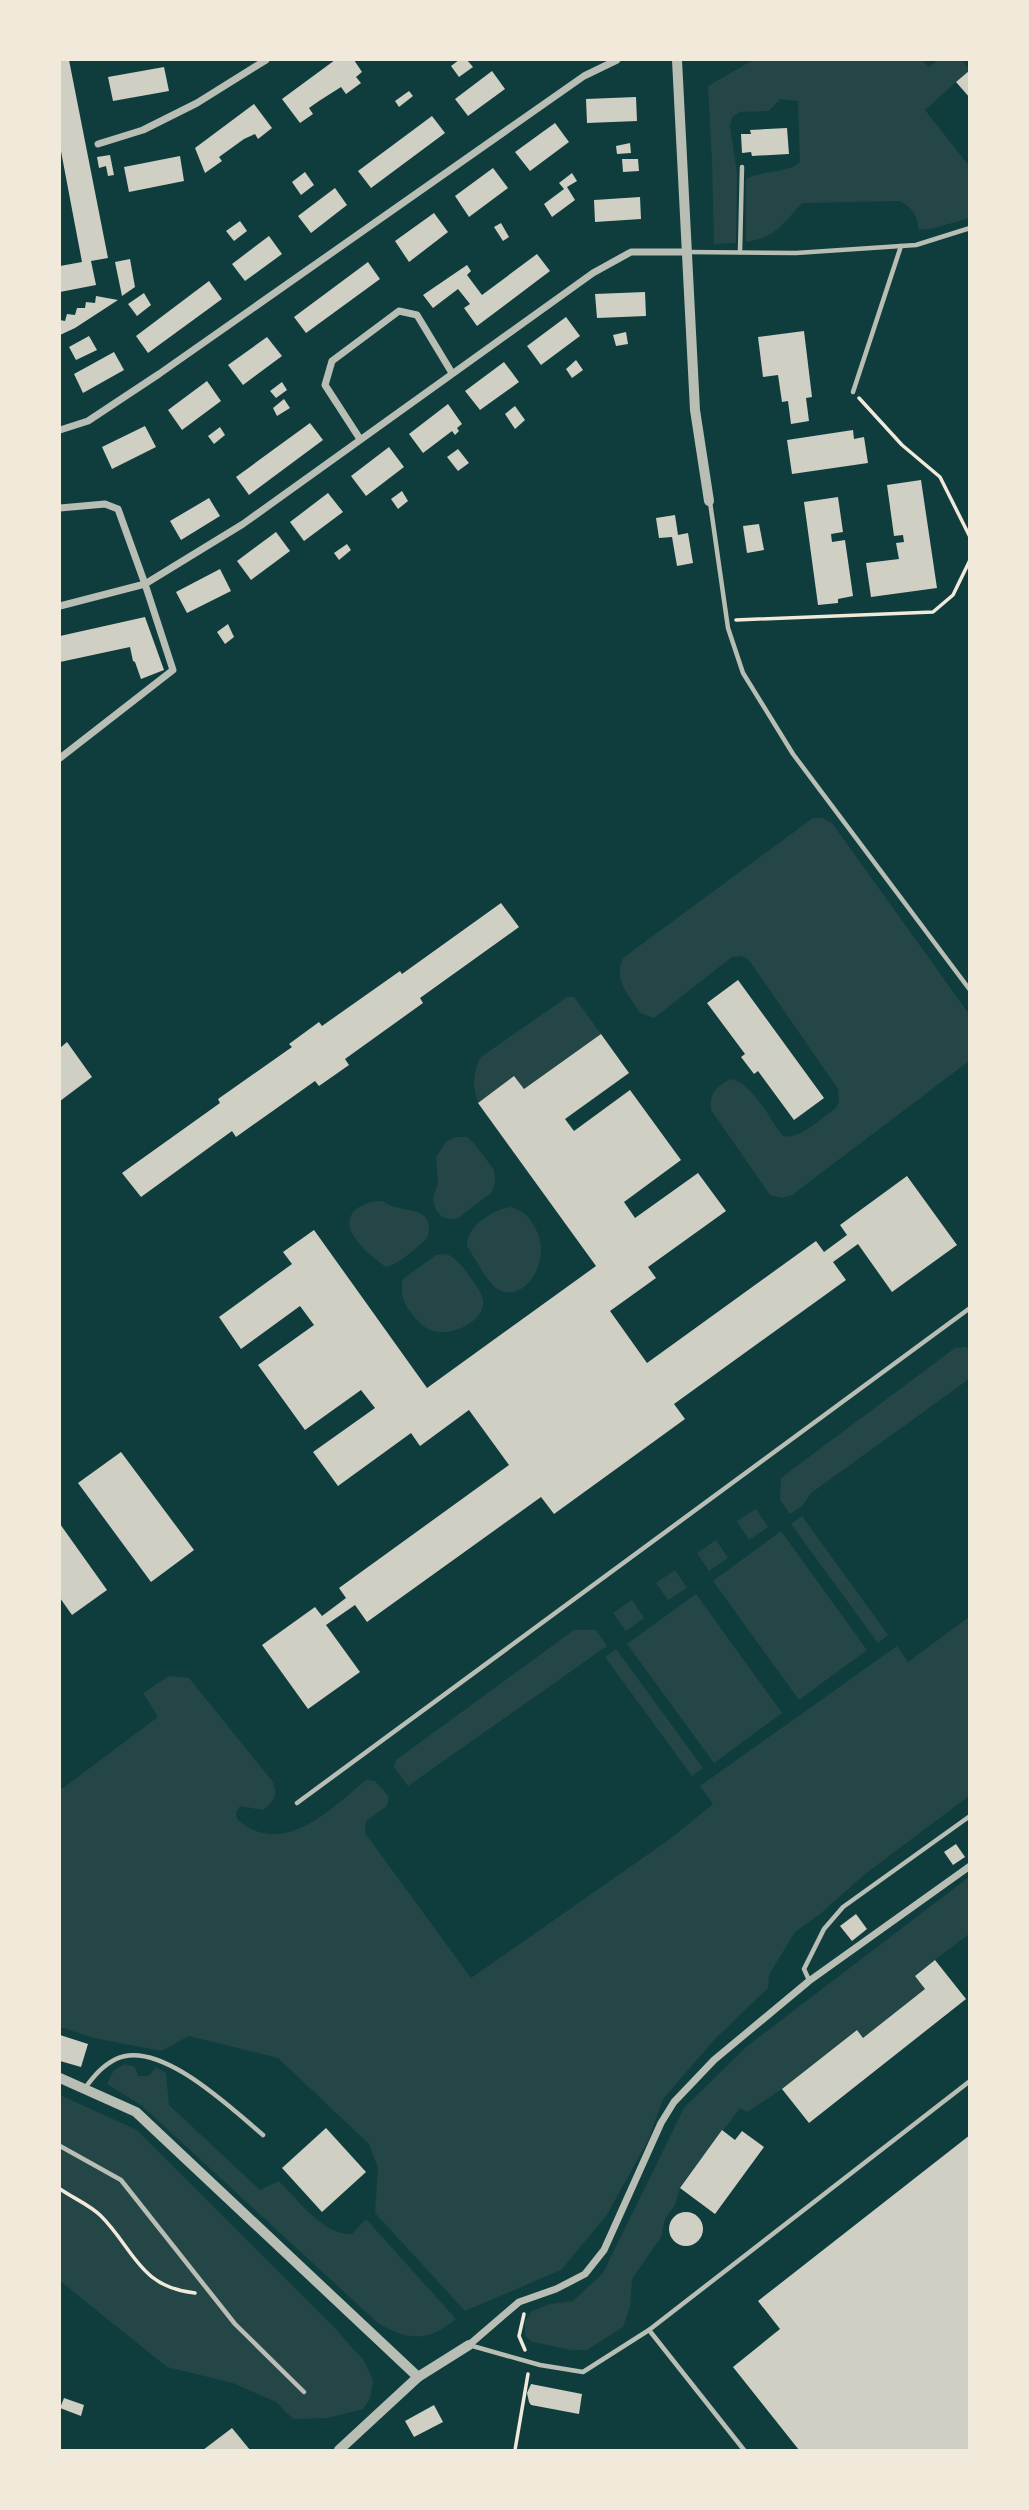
<svg xmlns="http://www.w3.org/2000/svg" width="1029" height="2510" font-family="Montserrat,sans-serif">
	<rect width="100%" height="100%" fill="#0f3d3e"/>
	<g fill="#244646">
		<path d="M753,60H922L929,67L938,60H962L969,70L925,110L969,166V218L935,228L919,230C917,216 913,208 900,201L802,203C783,224 775,238 746,242V179C762,170 790,173 800,162L798,101L780,99L769,111L740,112L732,117L730,126L737,173L736,243L714,244L712,160L708,86Z"/>
		<path d="M813,818H822L832,823L969,1014V1061L792,1195L782,1198L770,1195L711,1110C709,1092 716,1088 730,1079C752,1082 769,1118 782,1135C796,1143 823,1117 836,1108L839,1101L838,1089L749,960L741,956L732,957L654,1018L640,1013C628,994 613,980 623,958Z"/>
		<path d="M567,997H574L601,1034L524,1089L514,1077L478,1103C472,1085 473,1073 481,1057Z"/>
		<path d="M457,1137H467L474,1143L494,1170L495,1181L492,1192L458,1218L449,1219L441,1216L435,1208L433,1197L438,1184L436,1157L447,1141Z"/>
		<path d="M383,1201C397,1214 430,1204 429,1229C429,1236 427,1239 422,1243C411,1252 400,1263 386,1267C374,1259 360,1247 353,1235C340,1213 364,1200 383,1201Z"/>
		<path d="M510,1207C522,1210 528,1215 534,1226C556,1259 522,1309 495,1287C486,1280 474,1257 467,1246C466,1227 492,1210 510,1207Z"/>
		<path d="M447,1254C459,1260 465,1270 473,1281C477,1287 482,1293 483,1300C486,1322 451,1336 433,1331C424,1328 418,1322 412,1314C403,1302 400,1295 403,1279L436,1255Z"/>
		<path d="M966,1347L969,1350V1379L811,1493L803,1505L790,1514L780,1500L781,1478L955,1348Z"/>
		<path d="M756,1509L768,1527L749,1540L737,1521Z"/>
		<path d="M802,1516L888,1635L878,1643L791,1524Z"/>
		<path d="M781,1531L867,1650L799,1700L713,1581Z"/>
		<path d="M716,1540L728,1558L709,1571L697,1553Z"/>
		<path d="M675,1570L687,1588L668,1600L656,1583Z"/>
		<path d="M696,1594L782,1713L714,1763L627,1644Z"/>
		<path d="M632,1600L644,1618L626,1631L613,1613Z"/>
		<path d="M969,1617V1796L865,1874L820,1914L795,1932L769,1975L768,1988L714,2040L663,2099L648,2141L606,2216L561,2270L465,2311L375,2213L378,2168L369,2144L278,2058L189,2036L161,2051L94,2038L60,2027V1788H63L158,1717L143,1693L169,1676L189,1678L273,1782C278,1796 274,1802 263,1810L240,1806L236,1813L237,1819C282,1860 331,1809 366,1780L375,1781L389,1797L387,1806L366,1821L365,1833L471,1978L670,1839L713,1804L700,1786L897,1646L908,1662Z"/>
		<path d="M574,1630H596L607,1646L408,1786L394,1767L396,1760Z"/>
		<path d="M616,1649L703,1768L692,1776L605,1657Z"/>
		<path d="M969,1877V1934L915,1975L925,1989L863,2038L857,2030L782,2089L747,2112L740,2108L680,2188L675,2205L665,2219L661,2237L632,2279L630,2307L623,2327L587,2350H572L533,2342L525,2336V2321L532,2311L550,2304L573,2301L603,2273L684,2108L746,2047Z"/>
		<path d="M125,2064L135,2067L138,2076H149L156,2067L166,2073L169,2105L260,2190L279,2181C298,2200 324,2236 352,2234L366,2219L456,2319C427,2342 411,2341 379,2324L141,2105L107,2084L114,2070Z"/>
		<path d="M60,2095L137,2130L332,2325L365,2362L373,2381L370,2399L363,2409L328,2418L293,2419L276,2402L233,2383L167,2367L60,2281Z"/>
	</g>
	<g fill="#cfcfc3">
		<path d="M60,60H69L108,258L91,261L96,285L60,292V266L82,262L60,146Z"/>
		<path d="M335,60H354L362,72L356,77L361,83L346,94L341,87L319,101L309,108L313,114L300,123L282,99Z"/>
		<path d="M459,60H467L473,67L459,77L451,66Z"/>
		<path d="M164,67L169,91L113,101L108,77Z"/>
		<path d="M970,70V98L956,82Z"/>
		<path d="M492,71L505,89L468,116L455,99Z"/>
		<path d="M409,91L413,96L399,107L395,101Z"/>
		<path d="M636,97L637,121L587,123L586,99Z"/>
		<path d="M254,104L272,128L258,139L255,134L244,139L219,157L222,161L205,173L195,148Z"/>
		<path d="M432,116L445,133L371,188L358,171Z"/>
		<path d="M555,123L569,142L530,171L515,152Z"/>
		<path d="M787,128L789,154L752,156L751,152L742,153L741,134H751L750,130Z"/>
		<path d="M630,143L631,153L617,154L616,146Z"/>
		<path d="M110,155L114,175L108,176L106,166L99,168L97,157Z"/>
		<path d="M180,156L184,181L129,192L124,167Z"/>
		<path d="M622,159H638L639,171L623,172Z"/>
		<path d="M493,168L508,188L469,217L455,196Z"/>
		<path d="M305,172L314,185L301,195L292,182Z"/>
		<path d="M572,173L577,181L567,187L575,200L552,217L544,204L564,189L559,183Z"/>
		<path d="M335,188L347,205L311,233L298,216Z"/>
		<path d="M640,197L641,219L595,222L594,200Z"/>
		<path d="M434,213L448,232L409,262L395,241Z"/>
		<path d="M240,221L247,231L234,241L226,231Z"/>
		<path d="M501,223L509,237L503,241L494,227Z"/>
		<path d="M269,236L282,254L245,281L232,264Z"/>
		<path d="M537,254L550,271L477,326L464,308L470,304L458,289L433,308L423,295L467,265L471,271L467,275L482,295Z"/>
		<path d="M130,259L135,287L122,296L115,262Z"/>
		<path d="M368,262L380,279L306,333L294,317Z"/>
		<path d="M209,281L222,299L148,353L136,336Z"/>
		<path d="M645,292L646,316L597,318L595,294Z"/>
		<path d="M144,293L151,305L137,316L128,304Z"/>
		<path d="M96,296L118,300L75,328L60,335V320L65,321L67,314L75,315L77,308H85L86,302L95,303Z"/>
		<path d="M566,317L580,336L541,365L527,346Z"/>
		<path d="M804,331L812,397L806,398L809,421L791,424L788,401L782,402L778,375L763,377L758,337Z"/>
		<path d="M626,332L628,344L616,346L613,335Z"/>
		<path d="M89,336L97,350L76,360L69,347Z"/>
		<path d="M267,337L282,356L243,385L228,365Z"/>
		<path d="M114,352L124,370L83,393L74,374Z"/>
		<path d="M576,360L583,370L572,378L566,369Z"/>
		<path d="M504,362L519,382L480,410L465,391Z"/>
		<path d="M207,381L221,401L182,430L168,410Z"/>
		<path d="M282,382L287,390L276,398L270,391Z"/>
		<path d="M284,399L290,408L277,416L273,408Z"/>
		<path d="M448,404L462,424L457,428L459,431L455,435L452,431L423,453L409,434Z"/>
		<path d="M515,406L525,420L515,429L505,414Z"/>
		<path d="M310,423L323,440L249,495L236,477Z"/>
		<path d="M145,426L156,447L112,469L102,447Z"/>
		<path d="M220,427L225,435L214,444L208,436Z"/>
		<path d="M853,430L854,439L864,437L868,463L792,474L787,440Z"/>
		<path d="M389,447L404,467L366,496L351,476Z"/>
		<path d="M458,449L469,463L458,471L447,457Z"/>
		<path d="M921,480L937,588L871,597L866,563L899,559L896,543L904,542L903,535L894,536L887,485Z"/>
		<path d="M402,491L408,501L398,509L391,499Z"/>
		<path d="M328,493L343,512L304,541L290,522Z"/>
		<path d="M838,497L843,532L831,534L832,542L845,540L853,596L838,599V603L818,605L804,502Z"/>
		<path d="M209,498L220,516L181,540L170,521Z"/>
		<path d="M675,515L678,535L688,533L693,563L677,566L672,537L659,538L656,518Z"/>
		<path d="M759,524L764,550L747,553L743,526Z"/>
		<path d="M276,532L290,551L251,580L237,561Z"/>
		<path d="M347,544L351,550L339,560L334,553Z"/>
		<path d="M220,569L231,591L187,613L176,592Z"/>
		<path d="M145,617L164,670L141,679L135,662L133,661L130,647L60,662V636Z"/>
		<path d="M228,624L234,637L225,644L217,632Z"/>
		<path d="M501,903L519,927L420,998L423,1003L345,1059L349,1065L319,1086L315,1081L236,1137L232,1131L141,1197L122,1173L220,1103L218,1099L292,1047L289,1044L319,1022L322,1026L400,971L402,974Z"/>
		<path d="M738,980L824,1098L794,1120L758,1071L754,1074L741,1057L745,1054L707,1003Z"/>
		<path d="M601,1034L629,1073L565,1119L574,1131L630,1090L681,1160L624,1202L635,1218L698,1173L726,1211L648,1267L656,1278L610,1311L647,1363L816,1241L824,1252L847,1235L840,1225L907,1176L957,1245L892,1292L858,1244L833,1262L846,1280L674,1404L685,1419L554,1514L541,1497L367,1622L355,1605L326,1625L360,1672L308,1709L262,1645L315,1607L322,1616L346,1598L339,1588L509,1465L469,1410L420,1446L411,1433L338,1486L313,1452L375,1408L361,1390L305,1430L258,1365L314,1325L300,1306L241,1349L219,1317L292,1264L283,1252L314,1230L427,1388L596,1266L478,1103L514,1076L524,1089Z"/>
		<path d="M67,1042L92,1077L60,1101V1048Z"/>
		<path d="M121,1452L194,1550L151,1582L78,1483Z"/>
		<path d="M60,1524L107,1590L72,1615L60,1598Z"/>
		<path d="M956,1844L965,1857L953,1865L944,1852Z"/>
		<path d="M856,1914L867,1929L852,1941L840,1926Z"/>
		<path d="M935,1960L966,1999L809,2123L782,2089L857,2030L863,2038L925,1989L915,1976Z"/>
		<path d="M60,2035L88,2044L81,2067L60,2061Z"/>
		<path d="M326,2128L366,2172L322,2212L282,2168Z"/>
		<path d="M722,2130L735,2140L742,2131L764,2147L715,2214L680,2188Z"/>
		<path d="M970,2135V2450H799L733,2367L780,2329L758,2301Z"/>
		<circle cx="686" cy="2229" r="17"/>
		<path d="M531,2384L582,2394L579,2414L531,2405L529,2402L527,2393Z"/>
		<path d="M64,2398L84,2405L81,2416L60,2408Z"/>
		<path d="M434,2405L443,2422L414,2437L405,2421Z"/>
		<path d="M232,2428L250,2450H203Z"/>
	</g>
	<g fill="none" stroke-linecap="round" stroke-linejoin="round">
		<g stroke="#f1e9da" stroke-width="3.5">
			<path d="M859,398L902,445L940,477L970,537"/>
			<path d="M736,620L933,612L953,595L970,560"/>
			<path d="M60,2189C73,2198 90,2205 101,2216C134,2249 139,2287 195,2293"/>
			<path d="M524,2314L519,2336L525,2350"/>
			<path d="M515,2450L528,2374"/>
		</g>
		<g stroke="#b8beb3" stroke-width="4.5">
			<path d="M687,252L796,253L916,245L970,228"/>
			<path d="M740,252L742,167"/>
			<path d="M853,392L901,246"/>
			<path d="M710,502L728,628L743,673L793,754L970,990"/>
			<path d="M297,1803L970,1308"/>
			<path d="M809,1980L804,1969L824,1929L843,1907L970,1816"/>
			<path d="M85,2088C94,2076 102,2066 116,2059C159,2038 232,2109 263,2135"/>
			<path d="M60,2146L121,2180L235,2324L304,2392"/>
			<path d="M649,2330L744,2450"/>
			<path d="M469,2345L540,2365L583,2372L649,2330L970,2081"/>
		</g>
		<g stroke="#b8beb3" stroke-width="7">
			<path d="M98,144L143,130L197,103L266,60"/>
			<path d="M60,430L88,421L159,374L584,76L617,60"/>
			<path d="M360,439L325,385L332,361L399,311L417,315L452,373"/>
			<path d="M60,508L105,504L118,509L145,584L173,670L60,758"/>
			<path d="M60,606L145,584L243,524L593,273L631,252H686"/>
			<path d="M469,2345L519,2302L556,2289L585,2274L604,2250L661,2123L674,2102L714,2060L809,1981L970,1866"/>
		</g>
		<g stroke="#b8beb3" stroke-width="10">
			<path d="M677,60L695,410L709,501"/>
			<path d="M60,2078L136,2112L418,2377"/>
			<path d="M339,2450L418,2377L469,2345"/>
		</g>
	</g>
	<rect width="1029" height="2510" fill="none" stroke="#f1e9da" stroke-width="122"/>
</svg>
